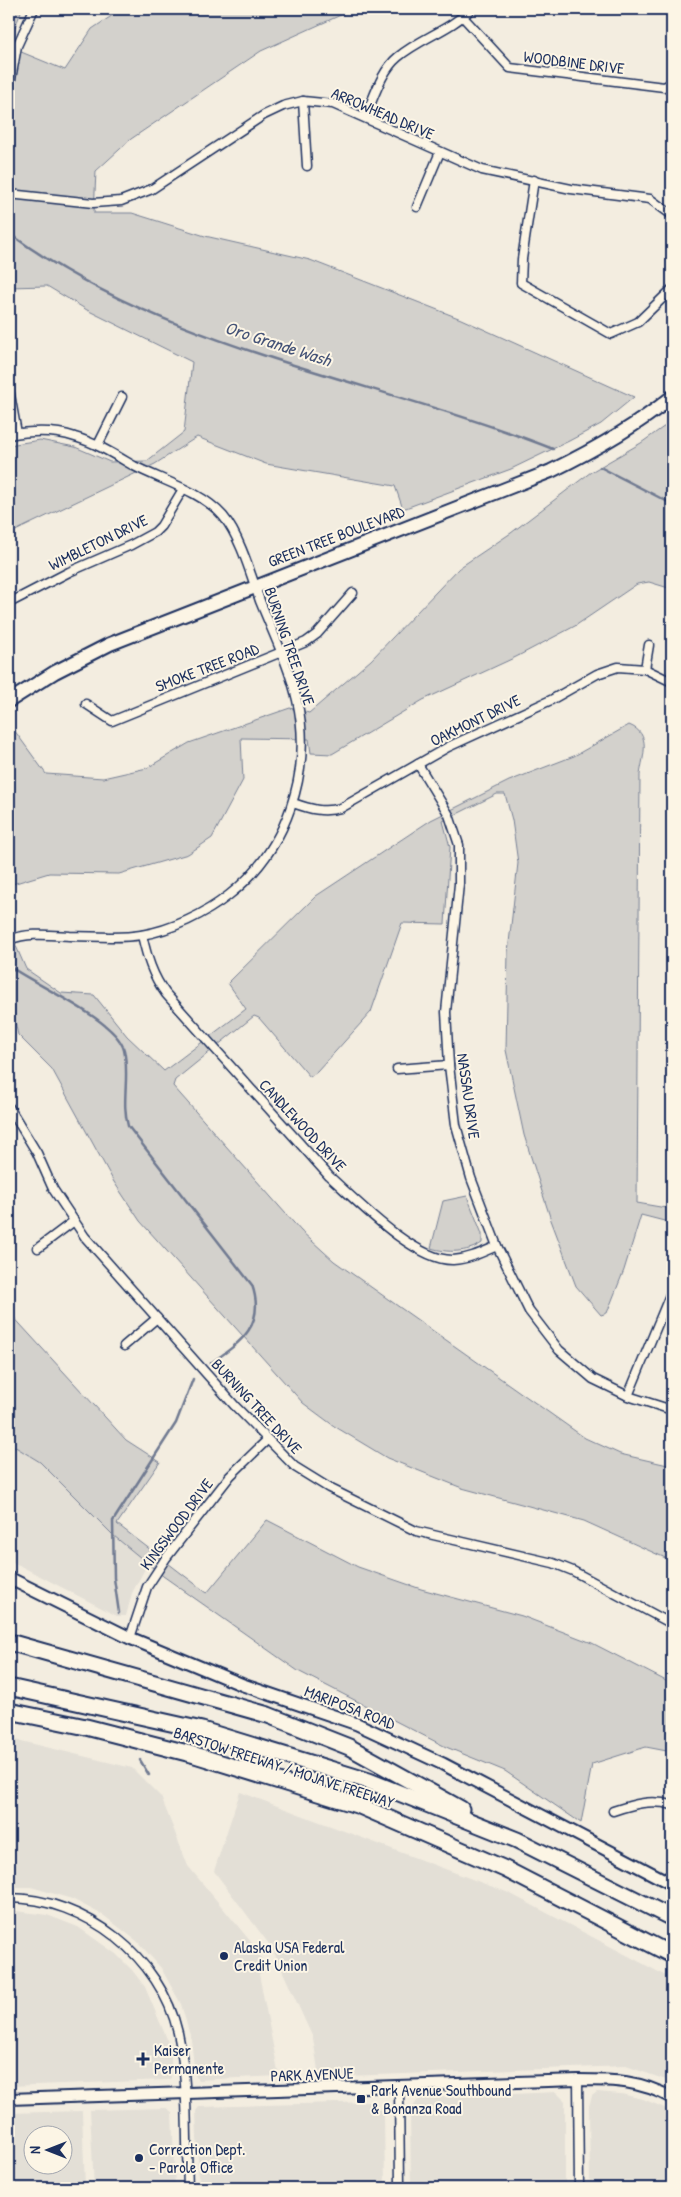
<svg xmlns="http://www.w3.org/2000/svg" width="681" height="2197" font-family="'Patrick Hand',sans-serif">
	<rect width="100%" height="100%" fill="#f3ede0"/>
	<filter id="ink" filterUnits="userSpaceOnUse"><feTurbulence type="fractalNoise" baseFrequency=".02" numOctaves="2"/><feDisplacementMap in="SourceGraphic" scale="10" xChannelSelector="R" yChannelSelector="G"/><feConvolveMatrix kernelMatrix="1 2 1 2 8 2 1 2 1" color-interpolation-filters="sRGB"/></filter>
	<g filter="url(#ink)">
		<g fill="#e3dfd6" fill-rule="evenodd">
			<path d="M9,1443L40,1462L114,1536L148,1563L132,1593L126,1616H117L9,1560Z"/>
			<path d="M9,1738L132,1768L161,1797L188,1866L256,1948L267,1970L259,1974L279,2076L198,2080L195,2075L191,2039L181,2004L161,1968L137,1941L103,1915L72,1899L31,1887H9Z"/>
			<path d="M240,1792L509,1893L672,1979V2082L626,2066L319,2077L313,2038L272,1948L214,1871Z"/>
			<path d="M9,1910L47,1915L78,1927L116,1954L132,1970L145,1987L167,2039L171,2057V2078L167,2080L9,2086Z"/>
			<path d="M556,2092L565,2101V2188H411L410,2112L417,2101L422,2098Z"/>
			<path d="M597,2092L621,2094L643,2099L672,2111V2188H590L589,2106L592,2096Z"/>
			<path d="M372,2102L384,2113L385,2188H199L196,2111L199,2107Z"/>
			<path d="M166,2108L172,2112L175,2188H94L90,2110Z"/>
			<path d="M82,2111L85,2188H9V2113ZM32,2134H62V2164H32Z"/>
		</g>
		<g fill="#d3d1cc" stroke="#778095">
			<path d="M9,9H22L9,43Z"/>
			<path d="M122,9H354L261,51L131,139L96,171L94,213H132L205,236L310,260L461,319L634,397L601,424L569,441L511,469L403,509L395,486L266,464L197,437L155,464L9,534V445L40,440L75,447L110,462L147,461L184,432L192,362L87,310L47,286L9,287V47L65,70L92,29Z"/>
			<path d="M672,421V589L649,582L637,584L575,626L516,657L423,700L332,754L311,753L309,739L241,738L243,780L212,838L188,854L119,874L49,873L9,885V723L46,774L103,778L147,768L189,743L290,708L309,713L371,660L459,568L511,533L591,472L641,443Z"/>
			<path d="M629,725C652,734 643,754 640,775L637,1203L672,1209V1223L641,1215L624,1270L607,1313L601,1315L576,1286L551,1220L524,1135L506,1050L508,952L518,863L512,820L505,794H497L443,821L450,847L445,924L402,923L371,1012L317,1072L310,1077L259,1018L254,1016L175,1080L173,1086L301,1231L334,1261L585,1438L620,1454L672,1466V1561L584,1521L462,1488L387,1458L334,1426L303,1403L140,1221L114,1182L52,1069L18,1035L12,1008L9,1007V930L26,969L61,993L94,995L127,1036L164,1071L246,1009L228,983L316,896L431,820L509,781L574,756Z"/>
			<path d="M467,1196L482,1234V1243C467,1253 447,1253 431,1248L443,1201Z"/>
			<path d="M9,1312L126,1440L160,1462L117,1524L207,1593L267,1520L358,1567L421,1589L522,1616L592,1643L672,1684V1752L646,1747L592,1764L581,1823L505,1771L446,1747L298,1671L163,1576L114,1536L40,1462L9,1443Z"/>
		</g>
		<g fill="none" stroke-linecap="round" stroke-linejoin="round">
			<g stroke="#707a91" stroke-width="2.5">
				<path d="M9,233C166,350 373,378 553,449"/>
				<path d="M600,467L672,504"/>
				<path d="M9,966C35,985 117,1020 124,1050C130,1075 121,1102 128,1126L252,1285C266,1325 241,1342 211,1363"/>
				<path d="M119,1613L114,1578L113,1521L176,1423L193,1379"/>
				<path d="M140,1760L149,1775"/>
			</g>
			<g stroke="#1b2f5e" stroke-width="11">
				<g id="minor">
					<path d="M463,17L510,68L664,87L672,83"/>
					<path d="M9,90L17,46L34,9"/>
					<path d="M303,101L307,166"/>
					<path d="M365,117C374,98 381,71 398,57C421,38 450,30 471,9"/>
					<path d="M534,180L522,259L521,283L611,334L638,322L672,289"/>
					<path d="M9,194L93,203L121,201L152,189L264,115L283,106L303,101L333,104L482,170L571,189L650,199L672,215"/>
					<path d="M417,207L440,152"/>
					<path d="M9,389L17,433"/>
					<path d="M9,435C30,431 54,430 75,437C96,443 115,455 134,466C163,481 201,491 223,516C240,536 251,575 260,601C273,633 289,666 297,700C313,771 287,850 229,895C205,914 172,930 141,935C118,939 93,936 70,936C50,935 28,932 9,940"/>
					<path d="M98,445L122,397"/>
					<path d="M9,603L69,572L131,545L155,532L161,526L183,489"/>
					<path d="M645,669L649,645"/>
					<path d="M86,704L112,721L306,642L317,634L353,593"/>
					<path d="M418,764L449,815L459,845V884L446,1012L449,1065L456,1125L471,1178L497,1246L529,1311L559,1350L593,1379L628,1396L672,1410"/>
					<path d="M293,803C310,809 323,813 341,808L448,747L551,700L597,674L618,667L645,669L672,682"/>
					<path d="M142,935C147,957 152,975 166,994L329,1176C357,1201 415,1261 453,1260C469,1259 483,1252 497,1246"/>
					<path d="M397,1069L449,1065"/>
					<path d="M9,1107L37,1153L53,1189L85,1237L235,1406L295,1467L329,1488L416,1531L553,1563L573,1571L672,1624"/>
					<path d="M38,1248L74,1221"/>
					<path d="M124,1346L157,1318"/>
					<path d="M628,1396L672,1290"/>
					<path d="M130,1638L147,1587L166,1558L230,1476L267,1440"/>
					<path d="M613,1811C634,1804 651,1799 672,1805"/>
					<path d="M9,1898C85,1898 161,1957 178,2033C189,2083 186,2137 188,2188"/>
					<path d="M578,2080L579,2188"/>
					<path d="M399,2086L400,2188"/>
				</g>
			</g>
			<g stroke="#1b2f5e" stroke-width="14">
				<path id="tertiary" d="M9,2099L578,2080C615,2080 639,2080 672,2098"/>
			</g>
			<g stroke="#1b2f5e" stroke-width="15">
				<path id="secondary" d="M9,1578L130,1638L243,1685L357,1724L443,1764L672,1884"/>
			</g>
			<g stroke="#1b2f5e" stroke-width="16">
				<path id="primary" d="M9,701L55,672L110,644L551,471C594,450 635,427 672,397"/>
			</g>
			<g stroke="#1b2f5e" stroke-width="19">
				<g id="motorway">
					<path d="M9,1642L268,1715L349,1747L461,1809"/>
					<path d="M9,1687L202,1730L369,1781L517,1840L672,1918"/>
					<path d="M9,1711L86,1727L195,1755L360,1806L505,1869L672,1955"/>
				</g>
			</g>
			<use href="#minor" stroke="#fcf5e5" stroke-width="8"/>
			<use href="#tertiary" stroke="#fcf5e5" stroke-width="10"/>
			<use href="#secondary" stroke="#fcf5e5" stroke-width="11"/>
			<use href="#primary" stroke="#fcf5e5" stroke-width="12"/>
			<use href="#motorway" stroke="#fcf5e5" stroke-width="15"/>
		</g>
	</g>
	<g fill="#1b2f5e" stroke="#fcf5e5" stroke-width="2">
		<circle cx="224" cy="1956" r="5"/>
		<path d="M140.5 2051.5h5v5h5v5h-5v5h-5v-5h-5v-5h5z"/>
		<rect x="356" y="2094" width="10" height="10" rx="2.5"/>
		<circle cx="139" cy="2158" r="5"/>
	</g>
	<g text-anchor="middle" stroke-width="4" stroke-linejoin="round" paint-order="stroke">
		<g font-size="16" fill="#1b2f5e" stroke="#fcf5e5">
			<text transform="translate(574 62) rotate(7)" y="6">WOODBINE DRIVE</text>
			<text transform="translate(383 113) rotate(23)" y="6">ARROWHEAD DRIVE</text>
			<text transform="translate(336 536) rotate(-21)" y="6">GREEN TREE BOULEVARD</text>
			<text transform="translate(98 542) rotate(-26)" y="6">WIMBLETON DRIVE</text>
			<text transform="translate(290 646) rotate(71)" y="6">BURNING TREE DRIVE</text>
			<text transform="translate(207 667) rotate(-21)" y="6">SMOKE TREE ROAD</text>
			<text transform="translate(475 720) rotate(-26)" y="6">OAKMONT DRIVE</text>
			<text transform="translate(469 1096) rotate(82)" y="6">NASSAU DRIVE</text>
			<text transform="translate(303 1125) rotate(47)" y="6">CANDLEWOOD DRIVE</text>
			<text transform="translate(257 1406) rotate(47)" y="6">BURNING TREE DRIVE</text>
			<text transform="translate(176 1524) rotate(-53)" y="6">KINGSWOOD DRIVE</text>
			<text transform="translate(350 1707) rotate(21)" y="6">MARIPOSA ROAD</text>
			<text transform="translate(284 1767) rotate(18)" y="6">BARSTOW FREEWAY / MOJAVE FREEWAY</text>
			<text transform="translate(312 2074) rotate(-2)" y="6">PARK AVENUE</text>
		</g>
		<g font-size="16" fill="#1b2f5e" stroke="#fcf5e5" text-anchor="start">
			<text x="234" y="1953">Alaska USA Federal<tspan x="234" dy="18">Credit Union</tspan></text>
			<text x="154" y="2056">Kaiser<tspan x="154" dy="18">Permanente</tspan></text>
			<text x="371" y="2096">Park Avenue Southbound<tspan x="371" dy="18">&amp; Bonanza Road</tspan></text>
			<text x="149" y="2155">Correction Dept.<tspan x="149" dy="18">- Parole Office</tspan></text>
		</g>
		<g font-size="18" font-style="italic" fill="#465478" stroke="#fcf5e5">
			<text transform="translate(278 344) rotate(18)" y="6">Oro Grande Wash</text>
		</g>
	</g>
	<rect width="681" height="2197" fill="none" stroke="#fcf5e5" stroke-width="30"/>
	<rect x="15" y="15" width="651" height="2167" fill="none" stroke="#1b2f5e" stroke-width="2" filter="url(#ink)"/>
	<g transform="translate(48 2150) rotate(270)"><circle r="24" fill="#fcf5e5" stroke="#a2a6af"/>
	<path d="M0-4L9 19L0 12L-9 19Z" fill="#1b2f5e"/>
	<text y="-8" font-size="14" font-weight="bold" text-anchor="middle" fill="#1b2f5e">N</text>
	</g>
</svg>
